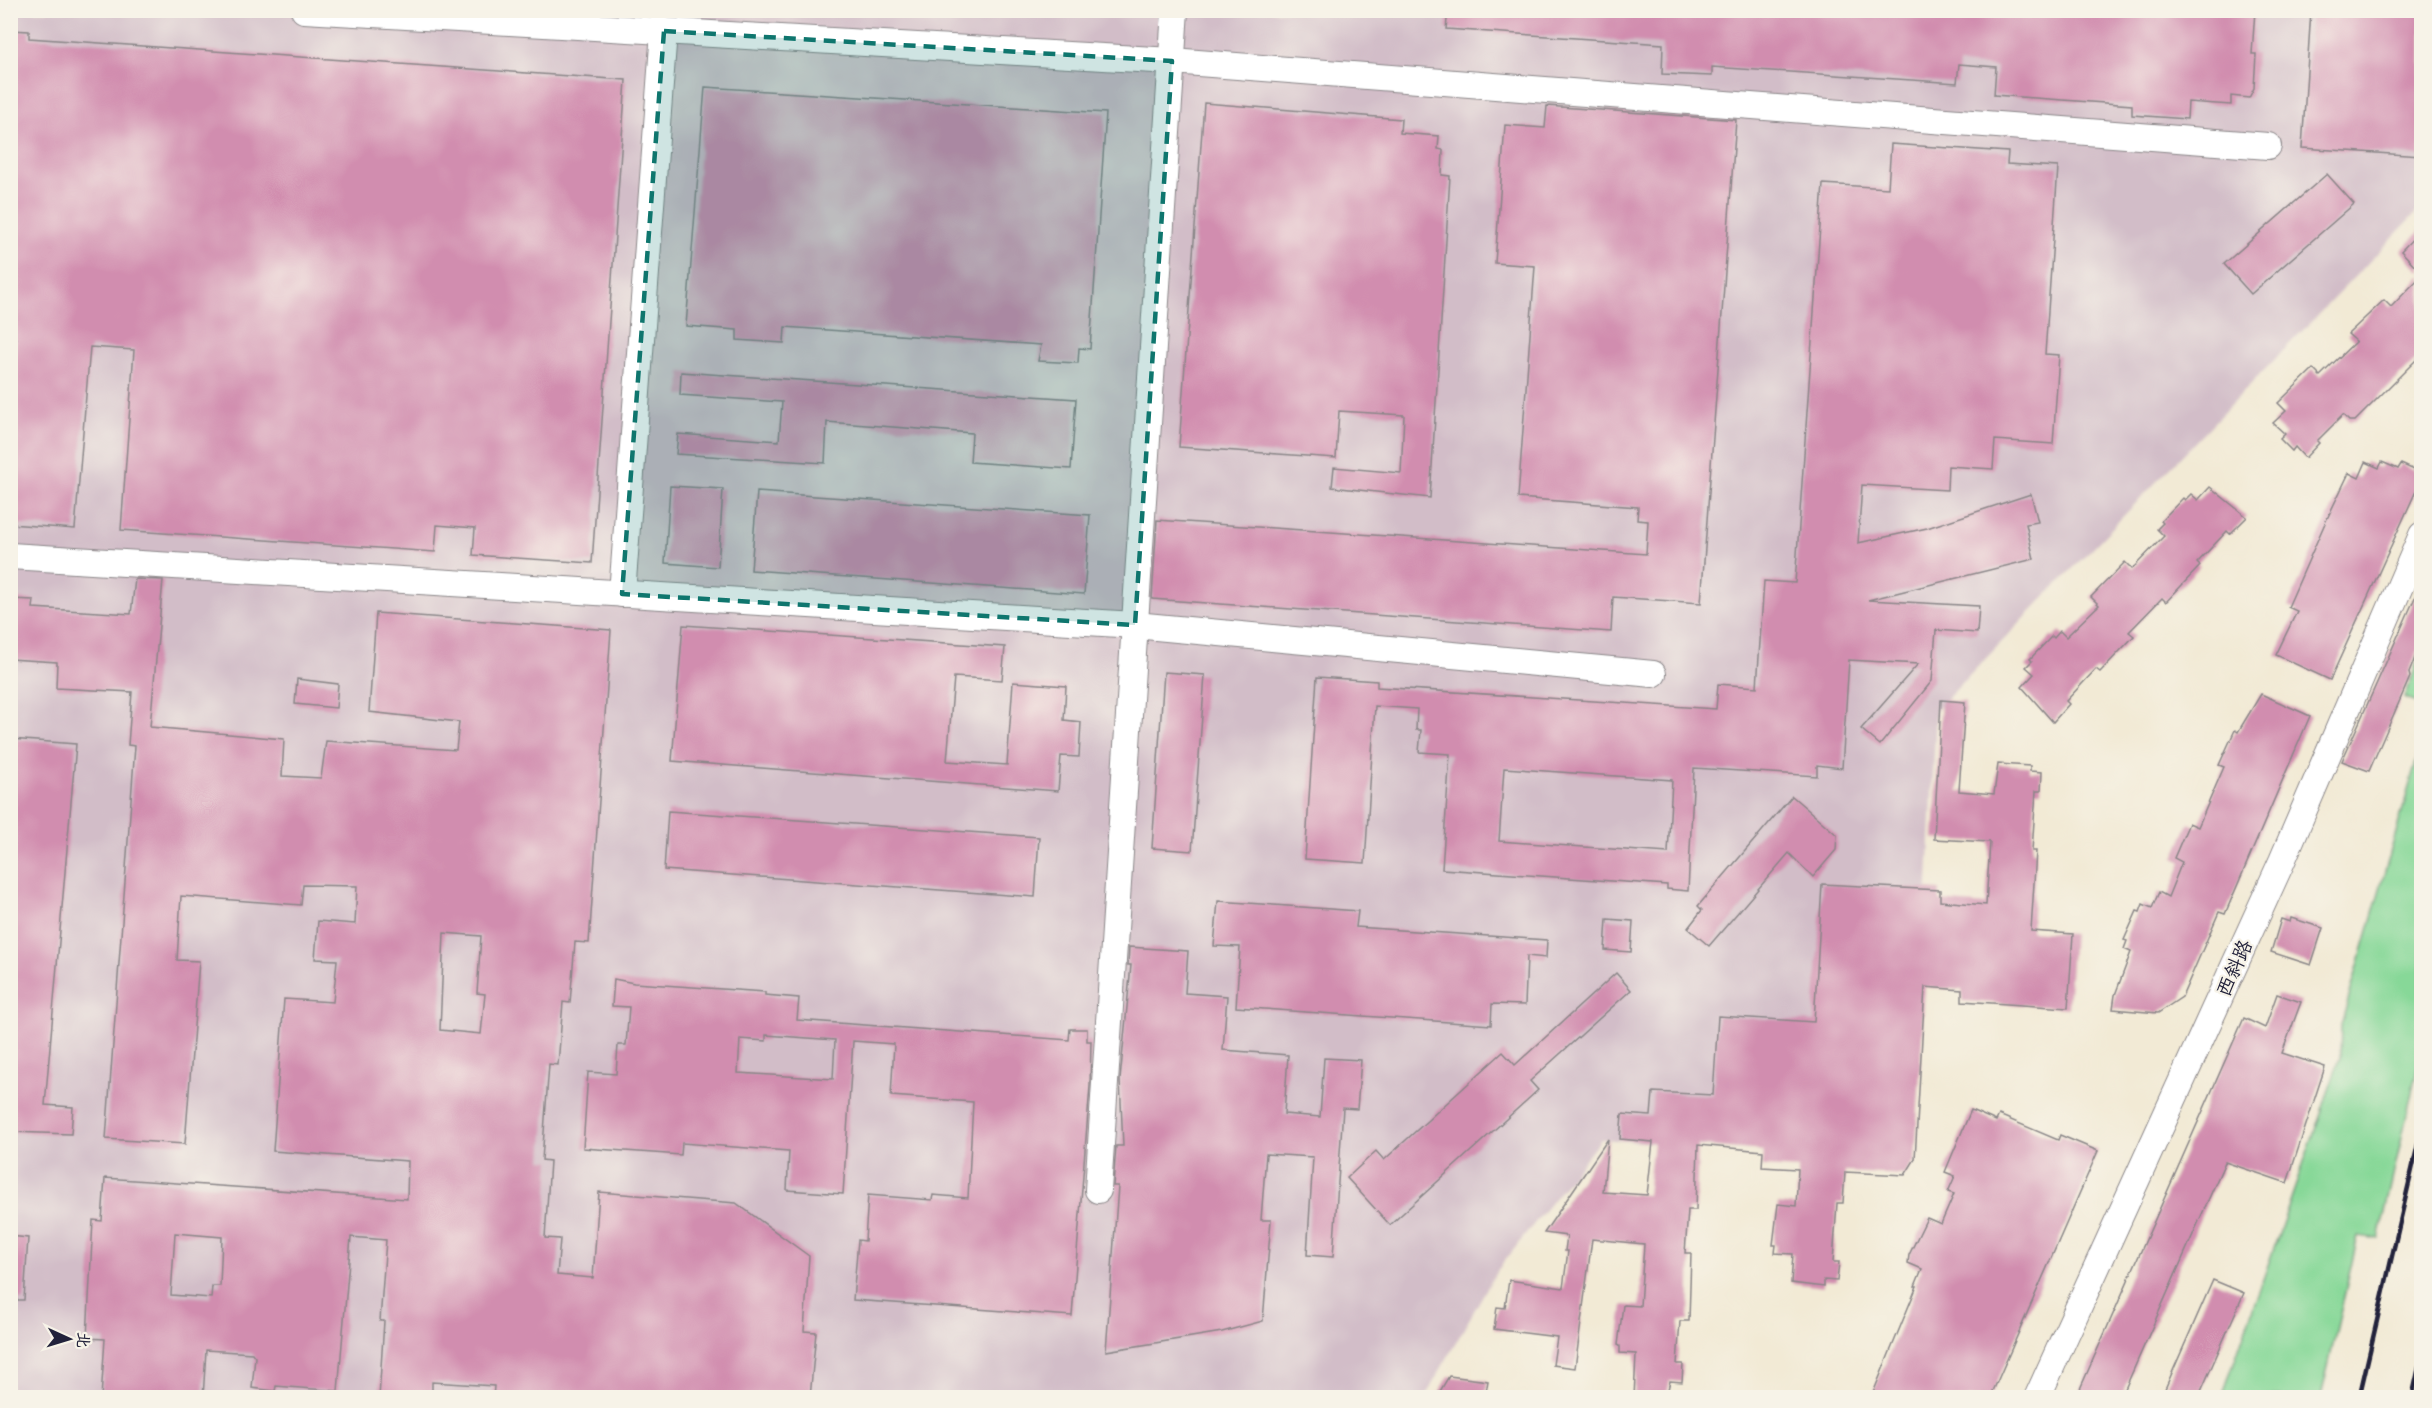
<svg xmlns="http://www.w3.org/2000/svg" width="2432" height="1408" font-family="Mali,'LXGW WenKai TC',sans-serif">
	<rect width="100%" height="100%" fill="#f7f3e8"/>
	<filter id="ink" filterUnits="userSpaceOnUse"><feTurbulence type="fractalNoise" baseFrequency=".0167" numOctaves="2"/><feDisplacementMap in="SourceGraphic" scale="12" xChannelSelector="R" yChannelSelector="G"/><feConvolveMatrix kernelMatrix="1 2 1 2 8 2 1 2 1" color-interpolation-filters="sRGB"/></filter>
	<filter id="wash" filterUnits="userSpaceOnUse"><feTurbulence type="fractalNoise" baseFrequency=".008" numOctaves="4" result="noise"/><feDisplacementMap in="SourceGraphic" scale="24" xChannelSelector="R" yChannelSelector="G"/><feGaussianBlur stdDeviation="1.35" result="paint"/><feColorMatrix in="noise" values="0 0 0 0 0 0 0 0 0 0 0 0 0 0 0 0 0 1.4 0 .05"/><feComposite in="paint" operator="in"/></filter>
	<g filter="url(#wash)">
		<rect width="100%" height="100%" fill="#f2ead5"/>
		<path fill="#d2bdc8" d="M10,11H2421V208L1936,710L1915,1162L1601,1139L1496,1272L1425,1397H11Z"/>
		<g fill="#87d898" stroke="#547d6a" stroke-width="1.5">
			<path d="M2421,651V705L2405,698Z"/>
			<path d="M2421,745V1052L2379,1239L2358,1236L2321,1397H2222L2340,1058L2341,1025Z"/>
		</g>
		<g id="blocks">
			<g fill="#d18daf" fill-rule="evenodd">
				<path d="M1448,10H2255L2252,54H2256L2254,88L2249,98L2231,96V105L2188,102L2187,119L2132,115V105L1994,95L1996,67L1959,64L1957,83L1712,67V76L1662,74L1663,44L1446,29Z"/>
				<path d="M2311,10H2421V156L2302,148Z"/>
				<path d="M10,30L29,31V38L626,80L592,563L473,555L475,528L437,525L435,552L121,530L134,350L90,347L75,529L10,524V419L16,339H10Z"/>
				<path d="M705,87L1106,113L1090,349L1079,348L1078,363L1038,361L1041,345L785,327L784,343L737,340V330L686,326Z"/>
				<path d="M1204,103L1401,119L1400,133L1439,136L1438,149L1443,150L1442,175L1450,176L1430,498L1332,487L1334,467L1401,473L1404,415L1339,411L1336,458L1179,447Z"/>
				<path d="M1547,106L1736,120L1701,603L1613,597L1611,632L1152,599L1157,520L1646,554L1648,521L1637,520L1638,507L1518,498L1535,266L1495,263L1505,125L1545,128Z"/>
				<path d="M1891,144L2008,152L2007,164L2058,167L2045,354L2059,355L2053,444L1995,440L1993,469L1948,466L1947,490L1862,485L1858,543L1927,528L2031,494L2038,522L2026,524L2034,559L1868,600L1979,606L1977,633L1936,630L1932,681L1880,745L1861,729L1918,664L1849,660L1842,768L1817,765V776L1694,768L1688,891L1667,889V885L1442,869L1450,754L1419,752L1421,730H1416L1417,709L1375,706L1365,863L1305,859L1317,677L1377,681V687L1716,709L1718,684L1757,687L1764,581L1795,583L1823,184L1888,188ZM1504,768L1672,780L1668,853L1499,841Z"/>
				<path d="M2327,174L2354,204L2251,294L2224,264Z"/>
				<path d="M2421,230V272L2401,251Z"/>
				<path d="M2421,276V355L2355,421H2349L2343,415L2317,441L2319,443L2305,458L2295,447L2292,451L2280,439L2285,434L2273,423L2286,411L2278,403L2313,369L2320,376L2356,341L2348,334L2384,300L2391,307Z"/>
				<path d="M681,372L1076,399L1071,469L970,462L972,433L827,422L825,463L676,454L678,434L779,441L782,402L680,395Z"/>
				<path d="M2366,462L2379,468L2382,462L2398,469L2401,464L2421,473V480L2330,680L2276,655L2297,611L2288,607L2325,523L2349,473L2359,478Z"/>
				<path d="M670,486L723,489L718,567L665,563Z"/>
				<path d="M2210,487L2247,517L2230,534L2227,531L2197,563L2200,566L2166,602L2162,598L2129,632L2134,636L2100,672L2096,669L2066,701L2069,704L2053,722L2022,687L2034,674L2026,667L2032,661L2030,659L2052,636L2054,638L2060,631L2066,637L2099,605L2091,597L2125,562L2132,569L2164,536L2157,529L2163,523L2161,521L2183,498L2185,500L2191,494L2198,500Z"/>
				<path d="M757,492L1090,515L1084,594L751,570Z"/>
				<path d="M135,579L163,580L150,727L284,739L282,776L321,778L326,741L456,750L459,722L369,712L376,613L611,630L589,943L575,942L570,1003L563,1002L558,1065L549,1064L542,1160L550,1161L545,1238L560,1239L557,1275L593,1278L599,1192L736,1203L809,1256L804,1331L816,1332L810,1398H493L494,1386L432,1382V1398H379L384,1321H380L386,1240L351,1237L338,1391L276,1386L275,1391L252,1388L255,1357L252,1353L206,1350L203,1398H101L105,1339L87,1338L93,1220L102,1221L105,1178L407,1199L408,1161L273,1151L284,999L333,1002L337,960L315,959L318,921L355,924L357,886L303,885L301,905L181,896L177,960L199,961L185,1144L106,1139L135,746L128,745L132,692L56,688L57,662L10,659V599L34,600L33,608L131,614ZM444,933L481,936L477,993L485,994L481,1034L440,1030ZM175,1233L222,1237L220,1286H212L211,1298L171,1295Z"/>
				<path d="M2421,584V643L2409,673L2410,677L2369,771L2342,761Z"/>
				<path d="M683,625L1005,647L1002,680L954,677L947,761L1007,765L1013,682L1066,686L1064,720L1081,722L1079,757L1061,756L1058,791L672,761Z"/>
				<path d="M1164,672L1205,675L1192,851L1152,848Z"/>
				<path d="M297,679L338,684L336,708L295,704Z"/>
				<path d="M2261,694L2310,716L2225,914L2219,912L2182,997L2158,1013L2113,1009L2115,995L2131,952L2124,949L2127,941L2124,940L2137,911L2140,912L2143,904L2152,908L2159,892L2168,897L2182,862L2174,858L2189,823L2198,827L2224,767L2219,765L2235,730L2238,732Z"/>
				<path d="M1941,700L1965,702L1959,791L1994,794L1998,764L2030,766V771L2042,772L2041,791H2036L2032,851H2036L2031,931L2073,934L2068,1008L1962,1001V990L1925,987L1915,1159L1905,1175L1845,1172L1843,1203H1837L1833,1262H1839L1837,1281L1824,1280V1287L1791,1283L1793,1254L1775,1253L1776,1245H1773L1778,1204L1796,1206L1798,1169L1762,1167L1763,1151L1698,1145L1696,1210H1688L1685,1253H1691L1689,1321H1680L1677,1364H1683L1682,1382L1670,1381L1666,1398H1634L1636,1354L1620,1353V1346L1618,1345L1623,1305L1640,1306L1644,1244L1592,1239L1575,1368L1553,1365L1557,1337L1494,1329L1497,1307L1505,1308L1509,1280L1563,1288L1568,1251H1565L1567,1236L1544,1233L1608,1139L1603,1192L1647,1195L1653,1142L1620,1139L1622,1114L1651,1116L1653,1092L1713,1095L1718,1016L1814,1022L1822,884L1940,890V901L1986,905L1990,842L1934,839Z"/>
				<path d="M10,739L76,744L45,1105L73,1107L71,1134L10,1132Z"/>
				<path d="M1792,796L1837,835L1836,850L1813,877L1789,853L1709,946L1688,928L1702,910L1698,906Z"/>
				<path d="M668,811L1039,837L1035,897L664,870Z"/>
				<path d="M1218,901L1358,911L1356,927L1547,940L1546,958L1527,956L1525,1005L1492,1004L1491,1025L1236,1007L1240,947L1214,946Z"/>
				<path d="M2291,918L2323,928L2311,965L2271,952L2281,919L2290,922Z"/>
				<path d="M1607,919L1633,921L1631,952L1605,950Z"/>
				<path d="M1129,947L1188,951L1185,993L1227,996L1223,1050L1288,1055L1284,1114L1320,1117L1324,1058L1361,1060L1357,1109L1343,1108L1333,1257L1307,1255L1313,1157L1266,1154L1261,1220H1271L1263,1321L1222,1332L1106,1351L1118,1186H1113L1116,1146H1123L1120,1080L1131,965H1128Z"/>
				<path d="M1616,973L1631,990L1530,1081L1538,1090L1390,1225L1347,1178L1376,1151L1384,1160L1503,1052L1515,1065Z"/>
				<path d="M614,979L634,983L765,992V995L799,998L797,1020L1069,1040L1070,1029H1087V1041H1091L1090,1086L1072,1316L853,1300L858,1240L865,1241L868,1195L932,1200L933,1195L968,1198L973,1102L891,1096L894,1044L853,1041L843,1194L787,1190L789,1151L682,1143L681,1155L583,1148L588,1072L616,1074L618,1045H626L629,1007L612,1006ZM766,1035L835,1040L833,1079L738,1073L740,1039L766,1041Z"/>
				<path d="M2277,994L2301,1002L2282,1053L2325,1067L2287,1183L2225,1162L2121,1398H2076L2244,1018L2265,1028Z"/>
				<path d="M1971,1110L1996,1121L1999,1115L2058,1140L2060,1135L2098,1151L1990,1398H1871L1917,1286H1915L1922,1269L1908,1263L1909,1255L1927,1218L1941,1224L1954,1194L1948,1192L1955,1176L1945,1172Z"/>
				<path d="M10,1236L28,1238L24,1300H10Z"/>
				<path d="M2213,1280L2244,1293L2198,1398H2161Z"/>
				<path d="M1449,1376L1488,1381L1485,1398H1436Z"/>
			</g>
		</g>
	</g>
	<g filter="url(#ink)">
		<use href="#blocks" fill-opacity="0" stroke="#8a8688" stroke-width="1.5"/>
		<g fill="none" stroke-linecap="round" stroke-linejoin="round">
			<g stroke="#8a8688" stroke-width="28">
				<g id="minor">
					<path d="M304,10L1172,61L2268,146"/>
					<path d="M10,556L1135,625L1653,674"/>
					<path d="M622,594L664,31"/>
					<path d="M1098,1190L1175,10"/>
					<path d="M2037,1398L2282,861L2422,535"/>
				</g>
			</g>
			<use href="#minor" stroke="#fff" stroke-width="26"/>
			<g stroke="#22223b" stroke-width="4.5">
				<path d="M2359,1398L2422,1127"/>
				<path d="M2412,1398L2422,1354"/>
			</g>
		</g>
	</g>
	<path fill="#0f766e" fill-opacity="0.2" stroke="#0f766e" stroke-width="4.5" stroke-dasharray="12 8" stroke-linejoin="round" d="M664,31L1172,61L1135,625L622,594Z"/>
	<g text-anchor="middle" stroke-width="4.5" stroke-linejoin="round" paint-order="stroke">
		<g font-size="20" fill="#22223b" stroke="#f7f3e8">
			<text transform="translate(2234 968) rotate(-66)" y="7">西斜路</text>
		</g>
	</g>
	<rect width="2432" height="1408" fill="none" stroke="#f7f3e8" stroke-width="36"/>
	<g transform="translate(69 1339) rotate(94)" stroke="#f7f3e8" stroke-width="4.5" paint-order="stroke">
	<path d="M0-4.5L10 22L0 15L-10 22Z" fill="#22223b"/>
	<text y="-9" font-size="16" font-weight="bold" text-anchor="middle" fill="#22223b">北</text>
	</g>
</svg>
